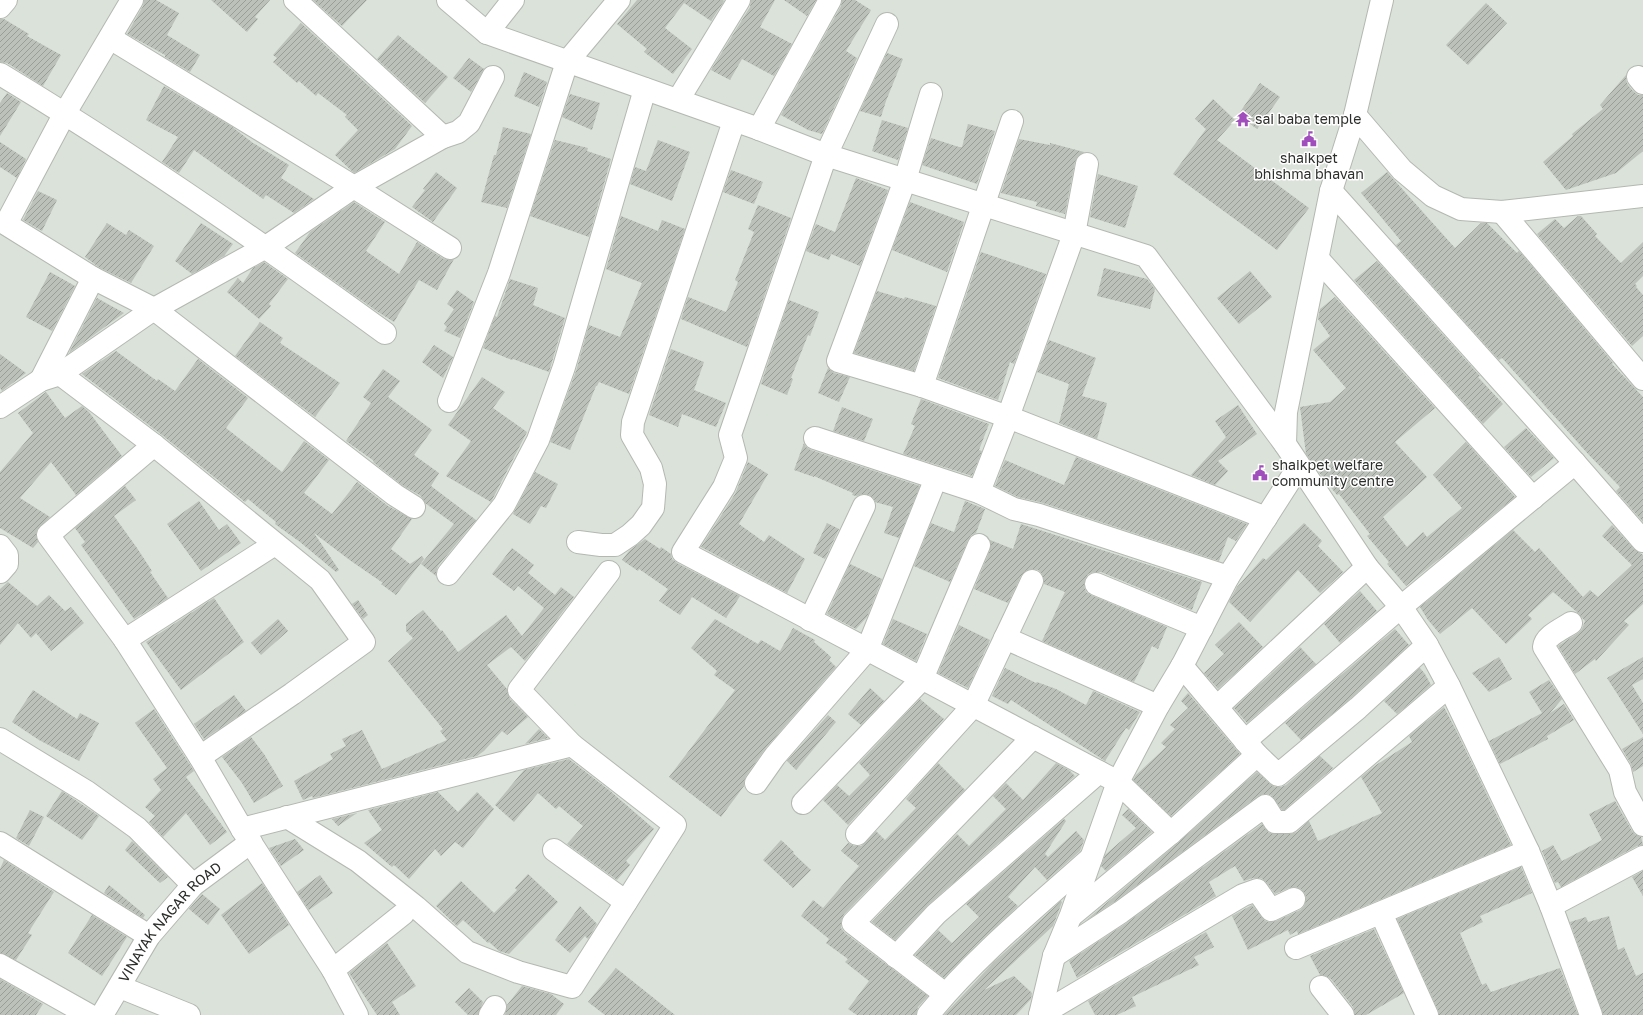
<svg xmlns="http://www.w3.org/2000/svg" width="1643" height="1015" font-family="'Golos Text',sans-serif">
	<defs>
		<pattern id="building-hatch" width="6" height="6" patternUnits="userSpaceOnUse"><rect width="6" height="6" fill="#bcc2b9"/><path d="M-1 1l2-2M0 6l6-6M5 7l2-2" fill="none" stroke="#999e97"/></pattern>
	</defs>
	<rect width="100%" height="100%" fill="#dbe2d9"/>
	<g fill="url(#building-hatch)">
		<path d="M144,0H156L179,13L167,35L200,55L190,72L165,57V55L127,34L143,6Z"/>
		<path d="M211,0H270L255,17L258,19L247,32Z"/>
		<path d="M313,0H367L342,26Z"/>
		<path d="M637,0H723L724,1L711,21L684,3L665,28L692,49L673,74L644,52L647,49L617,24Z"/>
		<path d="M751,0H775L760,27L792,44L774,76L742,59L730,80L711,70L750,7Z"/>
		<path d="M784,0H816L807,16Z"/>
		<path d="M842,0H855L871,10L846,51L857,58L822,134L808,130L781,115L841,6Z"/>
		<path d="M1486,3L1507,23L1468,65L1446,45Z"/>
		<path d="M0,19H4L29,34L27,36L61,55L43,86L7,63L0,62Z"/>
		<path d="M301,23L412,126L395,149L354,173L335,155L358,130L345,117L347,115L318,93L316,96L299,81L297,83L273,62L277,58L273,55Z"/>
		<path d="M398,35L448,77L425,103L377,59Z"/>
		<path d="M887,53L903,59L886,101L881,117L860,111Z"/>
		<path d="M469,58L484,69L471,92L453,78Z"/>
		<path d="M524,72L547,82L539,107L514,96Z"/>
		<path d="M1626,75V80L1628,85L1633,91L1638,95H1643V151L1616,173L1566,190L1543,162L1573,136L1572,134L1603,109L1600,105Z"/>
		<path d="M1260,83L1280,97L1257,129L1238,115Z"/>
		<path d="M164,86L231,126L253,143L289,165L281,178L314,199L294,213L266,195L263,199L194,150L179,173L162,162L178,137L146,120Z"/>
		<path d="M7,93L21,102L0,136V103Z"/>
		<path d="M570,94L600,103L592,130L562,117Z"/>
		<path d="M1213,99L1235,120L1217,140L1309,208L1277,250L1173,174L1206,129L1195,119Z"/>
		<path d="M882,120L908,128L898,160L872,151Z"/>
		<path d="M968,124L995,131L977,184L922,165L931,138L959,147H962Z"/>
		<path d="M503,127L531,134L507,208L481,202L494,155H496Z"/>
		<path d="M1019,139L1050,145V143L1084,152L1078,156L1075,162L1065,214L1036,206L1037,202L1001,193Z"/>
		<path d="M555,140L588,148L587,151L611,159L589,237L530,216Z"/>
		<path d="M658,140L690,152L672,201L630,184L635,167L646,171Z"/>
		<path d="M0,142L26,159L17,178L0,167Z"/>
		<path d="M731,170L763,182L754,204L723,192Z"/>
		<path d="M436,172L457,188L433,222L412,207L425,190L423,189Z"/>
		<path d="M1387,172L1455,248L1481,223H1487L1517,253L1519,251L1613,363L1612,364L1643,397V522L1616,491L1620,487L1589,455L1502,358L1499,360L1396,245L1401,241L1361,193Z"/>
		<path d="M1098,174L1138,186L1125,228L1090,217Z"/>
		<path d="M856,178L888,190L860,266L831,254L829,260L806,251L816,224L835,232Z"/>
		<path d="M38,191L57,200L42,231L23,220Z"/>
		<path d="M354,202L385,222L366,251L399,274L417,242L444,259L449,260L454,259L437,290L419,280L394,322L378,312L295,253L310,232Z"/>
		<path d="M910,202L964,222L947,272L892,250Z"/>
		<path d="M758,205L791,218L747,347L681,319L688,297L726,312L738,282L735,280L754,232L748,229Z"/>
		<path d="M621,216L658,231L662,220L685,229L629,394L599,382L597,386H596L570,450L550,442L576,371L589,325L620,337L642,283L606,269Z"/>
		<path d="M1578,216H1581L1597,234L1595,236L1621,263L1643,242V276L1635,284L1637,286L1636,287L1643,295V336L1632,346L1537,234L1555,219L1564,228Z"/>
		<path d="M107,223L126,235L129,230L154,246L131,283L100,268L85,257Z"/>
		<path d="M201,223L233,244L224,256L192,274L175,261Z"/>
		<path d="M981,252L1046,274L1014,364L1010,362L998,400L938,378Z"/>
		<path d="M1377,261L1480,376L1478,377L1503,404L1483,424L1354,280Z"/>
		<path d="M264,262L288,279L269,304L271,306L259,319L227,292L238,278L243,283L253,268Z"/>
		<path d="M1104,268L1147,279L1155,289L1150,309L1097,296Z"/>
		<path d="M1250,271L1272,297L1239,324L1217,298Z"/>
		<path d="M50,272L75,286L52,331L26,317Z"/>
		<path d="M510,279L538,288L533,305L565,318L549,372L513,359L512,360L483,348L495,316L497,317Z"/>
		<path d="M457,290L474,302L460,338L444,331L447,327L444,324L454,309L447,304Z"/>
		<path d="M877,291L904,299L905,297L936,306L914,371L854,353Z"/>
		<path d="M1335,297L1435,408L1395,442L1427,477L1383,517L1407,547L1423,532L1427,537L1462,508L1433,475L1466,442L1515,497L1406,586L1387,564L1389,562L1367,536L1370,534L1339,494L1337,495L1321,475L1306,454L1300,407L1330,402L1346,388L1313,350L1330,336L1318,319L1320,309Z"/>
		<path d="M97,298L124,313L69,353Z"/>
		<path d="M789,300L819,312L810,336L808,335L791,378L793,379L787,395L761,384Z"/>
		<path d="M260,322L283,338L280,343L340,383L315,417L235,356Z"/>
		<path d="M1049,340L1096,358L1082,396L1107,403L1097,439L1059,423L1069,384L1037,372Z"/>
		<path d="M434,345L453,357L443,378L422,362Z"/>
		<path d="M671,349L704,362L694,390L726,403L716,427L682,414L678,427L649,415Z"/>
		<path d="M116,351L157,381L158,379L175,391L198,359L248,398L226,428L282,472L304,441L329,460L304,493L332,514L357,482L388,506L412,519L391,549L410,564L422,556L424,559L396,595L381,584L383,583L351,561L314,533L339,570L336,572L300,542L275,524L276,522L248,499L245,502L162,435L82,374Z"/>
		<path d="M0,354L26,373L2,391L0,388Z"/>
		<path d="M828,368L834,373L850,377L839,402L818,393Z"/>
		<path d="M383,369L400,381L388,397L432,430L414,455L439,473L431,486L476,520L438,566L436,572V576L421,564L454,524L425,503L421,496L402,485L373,462L374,461L346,441L371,403L363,397Z"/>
		<path d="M482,377L505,392L493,408L527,432L491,502L446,476L471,441L448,425Z"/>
		<path d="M46,392L65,418L82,406L89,412L122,456L76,495L51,462L20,498L50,517L37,530L36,536L38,542L33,548L0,528V472L33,433L18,413Z"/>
		<path d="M921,399L989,424L979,450L982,451L972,476L903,454L915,426L911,424Z"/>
		<path d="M1238,405L1257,434L1218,461L1228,471L1215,485L1191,475L1226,437L1215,421Z"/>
		<path d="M842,407L873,419L864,441L833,431Z"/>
		<path d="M1526,428L1554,458L1531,477L1504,447Z"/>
		<path d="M804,443L806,447L811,450L920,486L899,538L884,533L893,507L875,502L874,499L869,495L863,494L856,496L852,495L853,493L814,476V477L794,470Z"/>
		<path d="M1076,457L1247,524L1236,541L1228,537L1219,561L1043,503L1018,497L995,486L1005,460L1064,485Z"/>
		<path d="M748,462L768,474L739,524L764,542L769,535L805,559L787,593L701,547L735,494Z"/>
		<path d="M535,472L558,484L546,508L541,506L530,524L513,514Z"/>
		<path d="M125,486L136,500L114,516L137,548L152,571L150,572L168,598L134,619L81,545L85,542L75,528Z"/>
		<path d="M199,501L219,530L227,524L241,543L201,571L167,524Z"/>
		<path d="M965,501L985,509L976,533L971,535L968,540L950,582L914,566L931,523L954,532Z"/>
		<path d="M827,523L839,529L825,559L813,553Z"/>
		<path d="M1304,523L1322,541L1318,546L1343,572L1320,593L1298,570L1250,622L1229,602L1237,587L1263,558L1266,560Z"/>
		<path d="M1021,524L1202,582L1192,610L1101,572H1094L1088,574L1085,579L1084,586L1086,592L1091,595L1167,627L1158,649L1152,646L1134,682L1042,641L1065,592L1044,584V580L1042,574L1038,570L1031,569L1025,571L1021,576L1008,603L974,589L990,550V540L1013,549Z"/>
		<path d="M1612,525L1634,549L1643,555V604L1624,621L1629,625L1596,661L1595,659L1575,674L1558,646L1578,633L1582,629L1585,621L1577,612L1553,592L1528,615L1532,619L1506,644L1472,608L1440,634L1428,620L1420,607L1513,530L1535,552L1539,548L1583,597L1590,590L1598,597L1632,565L1602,536Z"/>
		<path d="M645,539L660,549L661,547L671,554L672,559L677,563L740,596L726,618L692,597L680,615L659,601L668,589L639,569L638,571L622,560L629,551Z"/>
		<path d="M512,548L534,565L528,573L555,595L561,587L574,597L525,661L511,647L487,665L507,689L510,699L528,717L507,735L502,731L484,751L477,756L313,798L312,796L303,800L294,781L333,759L330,754L346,746L342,739L362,730L382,769L447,740L440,731L443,729L388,661L413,638L406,631V624L423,610L441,631L442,630L458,652L506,615L522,636L544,608L518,586L514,591L492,574Z"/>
		<path d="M850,564L882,579L867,617L856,629L827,614Z"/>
		<path d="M8,582L37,606L49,595L65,611L71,607L84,623L51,651L36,633L31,638L18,623L0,645V589Z"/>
		<path d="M1360,591L1377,611L1340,643L1324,624Z"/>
		<path d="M214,598L244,642L181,690L146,642Z"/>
		<path d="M358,600L368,615L363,619L352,604Z"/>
		<path d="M278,619L288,631L261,655L251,643Z"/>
		<path d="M715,619L758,644L761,640L780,651L793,628L815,640L814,642L831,657L829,660L836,667L765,749L746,776L744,782V786L721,817L669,777L735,690L714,675L717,671L691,648Z"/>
		<path d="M893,619L927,634L916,661L883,644Z"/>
		<path d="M1239,622L1263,647L1218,689L1204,673L1224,654L1215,645Z"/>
		<path d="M959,625L990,640L968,688L938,673Z"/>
		<path d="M1395,629L1409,645L1350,699L1301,740L1285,723Z"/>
		<path d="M1300,647L1316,664L1247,723L1234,708Z"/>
		<path d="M1499,657L1512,679L1489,692L1472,673Z"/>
		<path d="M1643,657V679L1632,685L1643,703V734L1607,678Z"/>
		<path d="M1005,668L1036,683L1037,682L1056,689L1086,705L1093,691L1140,712L1129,730L1126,728L1105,761L1011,700L1008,704L992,696Z"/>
		<path d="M1420,668L1425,674L1431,685L1397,714L1384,701Z"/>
		<path d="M1549,680L1562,699L1550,713L1564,704L1574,720L1547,736L1548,739L1500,764L1489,741L1542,713L1529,692Z"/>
		<path d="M870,688L884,701L861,725L848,714Z"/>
		<path d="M33,690L77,719L80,713L99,723L79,761L39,740L12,722Z"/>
		<path d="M1188,693L1240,754L1171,816L1133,780L1136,775L1166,747L1161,743L1175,729L1170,725L1188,708L1181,701Z"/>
		<path d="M234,695L246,711L204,739L194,724Z"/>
		<path d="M920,699L944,719L848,825L823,800L837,785L849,796L870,775L859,763Z"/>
		<path d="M1444,707L1456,730L1511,845L1298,934L1297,931L1290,935L1288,930L1248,950L1232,916L1252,905L1265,921L1270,922L1276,921L1300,910L1304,906L1306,900L1305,894L1301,889L1295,887L1289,888L1275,894L1267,883L1261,878H1253L1244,881L1235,866L1209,882L1216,896L1077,978L1069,961L1128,922L1262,824L1269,833L1289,834L1297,832L1309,821L1318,841L1382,813L1361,777L1376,765L1412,742L1409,736Z"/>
		<path d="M154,709L194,771L186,777L227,832L210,845L186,813L163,837L149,822L155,816L145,807L161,790L153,779L167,768L135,723Z"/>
		<path d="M828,715L836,722L796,770L787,761Z"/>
		<path d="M539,729L548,738L525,744Z"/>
		<path d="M251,737L264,754L283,786L254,803L242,783L222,757Z"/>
		<path d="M1643,737V766L1633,772L1631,764L1622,749Z"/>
		<path d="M1320,756L1333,768L1284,810H1282L1271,795L1264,794L1258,796L1114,902L1084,922L1179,842L1257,772L1270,784L1275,787H1281L1286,785Z"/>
		<path d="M569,759L609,790L654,829L626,861L630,865L617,880L567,844L583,826L559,806L556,809L538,793L514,822L495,805L524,770Z"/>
		<path d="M938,763L965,790L844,914L841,921V928L845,933L928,996L918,1007L916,1015H857L848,1009L869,981L845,962L848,959L826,943L829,939L801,916L813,900L823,908L859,866L841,851L848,843L854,846H861L876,831L885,840L916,808L906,799Z"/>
		<path d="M1056,763L1069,770L1075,776L928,905L895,940L872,922L957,834L969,846L1006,809L993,796L1006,783L1023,800Z"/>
		<path d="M62,791L99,816L82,840L46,816Z"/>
		<path d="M438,792L458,812L477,792L494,809L463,848L455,842L441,856L435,849L409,879L394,865L392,867L364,843L382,830L368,810Z"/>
		<path d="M1615,801L1632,831L1636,835L1641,837L1643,845L1637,846L1561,887L1558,882L1555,883L1542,851L1553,845L1562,861L1602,840L1589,814Z"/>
		<path d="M1128,809L1152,832L1106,871L1101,866L1105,855L1136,828L1122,815Z"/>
		<path d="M30,810L44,817L29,846L16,838Z"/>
		<path d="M357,813L338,826L332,819Z"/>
		<path d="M1064,819L1066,821L1045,854L1048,857L1076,831L1084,840L1080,851L1047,880L1035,867L1008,897L1018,906L977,944L944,978L915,955L938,930L952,943L979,917L966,904Z"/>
		<path d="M295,839L304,850L281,866L269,848Z"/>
		<path d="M781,840L794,852L793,853L811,870L793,888L763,860Z"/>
		<path d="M132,841L168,877L160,883L125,850Z"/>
		<path d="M4,860L54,892L28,933L32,935L16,960L0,953V869Z"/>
		<path d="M1521,867L1532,893L1480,916L1483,922L1460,933L1482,985L1486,983L1491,992L1560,968L1578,1015H1439L1438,1010L1397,919Z"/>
		<path d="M1643,871V896L1632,877Z"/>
		<path d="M528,874L558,902L509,954L499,951L489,942L488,943L463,920L457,926L436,906L461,881L494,913L517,890L515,888Z"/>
		<path d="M320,875L333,893L309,910L297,892Z"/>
		<path d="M262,883L289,925L249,954L221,915Z"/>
		<path d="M109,885L145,915L143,918L104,893Z"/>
		<path d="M202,894L220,909L208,925L189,909Z"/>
		<path d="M1061,901L1062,902L1053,926L984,990L1014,976L1032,993L1031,999L1016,1015H944L994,962Z"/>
		<path d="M580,906L597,924L588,939L585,936L570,953L555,940Z"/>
		<path d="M92,915L127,937L102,976L68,953Z"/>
		<path d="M1609,916L1618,950L1624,947L1636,976L1643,973V1015H1603L1570,922L1586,917L1588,922Z"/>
		<path d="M1374,929L1404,993L1366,1015H1355L1353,1007L1331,979L1326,976L1320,975L1310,956Z"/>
		<path d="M1206,932L1214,947L1194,957L1199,965L1132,997L1136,1006L1117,1015H1095L1088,1001Z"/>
		<path d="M387,943L416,986L392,1002L400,1015H377L349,973Z"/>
		<path d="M616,968L675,1015H605L588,1002Z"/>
		<path d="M0,979L43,1004L36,1015H0Z"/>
		<path d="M522,986L551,994L564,1004L556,1015H505L507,1005Z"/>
		<path d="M469,988L483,1002L478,1015H468L455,1002Z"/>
	</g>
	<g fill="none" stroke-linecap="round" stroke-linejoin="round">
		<g stroke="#b3b9b1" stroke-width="24">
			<g id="street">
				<path d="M132,0L65,113L6,224L93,278L154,309L395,495L414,507"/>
				<path d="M295,0L443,137"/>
				<path d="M448,0L487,33L759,129L826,155L1146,256L1285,444"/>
				<path d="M0,7L6,0"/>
				<path d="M887,24L826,155L730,435L736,458L724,487L683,552L1118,782L1171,833"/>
				<path d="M487,33L513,0"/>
				<path d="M110,38L354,187L450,248"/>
				<path d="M0,74C133,154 260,242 385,333"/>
				<path d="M1638,77L1643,83"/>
				<path d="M931,94L905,180L838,361L922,386L1008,417L1266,518"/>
				<path d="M678,100L739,0"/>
				<path d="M1355,115L1382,0"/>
				<path d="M759,129L830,0"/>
				<path d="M1331,191L1575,463L1643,541"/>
				<path d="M1502,212L1643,379"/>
				<path d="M1318,259L1533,498"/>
				<path d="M60,374L154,445L320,580L364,642L292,694L200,757"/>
				<path d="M41,380L93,278"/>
				<path d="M922,386L1012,121"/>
				<path d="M449,401L499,273L567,62L619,0"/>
				<path d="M0,407L41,380L60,374L154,309L266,247L354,187L443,137L458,132L469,123L493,77"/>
				<path d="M815,438L979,492L1014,509L1039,515L1228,577"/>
				<path d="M154,445L48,535L125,640L200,757L242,829L333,970L357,1015"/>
				<path d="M979,492L1008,417L1074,234L1087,164"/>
				<path d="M578,542L601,545H615L630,535L641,525L653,508L655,484L651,468L632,435L633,422L734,121"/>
				<path d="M0,546L7,555V564L0,572"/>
				<path d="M448,574L504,505L538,440L564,367L645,89"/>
				<path d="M1096,584L1202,628"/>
				<path d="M810,620L864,506"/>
				<path d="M1571,623C1562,629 1545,636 1544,647L1620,770L1625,792L1643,825"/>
				<path d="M1005,638L1158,706"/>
				<path d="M125,640L275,544"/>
				<path d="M1182,666L1257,755L1278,775L1358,708L1427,645"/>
				<path d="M1217,707L1367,567"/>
				<path d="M0,739L87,792L137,828L193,885"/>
				<path d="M1245,741L1401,607L1575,463"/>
				<path d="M756,783L775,756L867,650L936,478"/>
				<path d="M803,803L922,679L979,545"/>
				<path d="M287,817L358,861L416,907L467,952L518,972L572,987L675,825L572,745L519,690L609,572"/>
				<path d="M242,829L572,745"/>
				<path d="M857,834L973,706L1032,581"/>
				<path d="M0,843L149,936"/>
				<path d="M554,850L626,902"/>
				<path d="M1551,906L1643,857"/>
				<path d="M1381,913L1427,1015"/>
				<path d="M1072,915L1171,833L1257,755"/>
				<path d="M1296,948L1528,851"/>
				<path d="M1054,956L1121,912L1265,806L1275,822H1289L1449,686"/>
				<path d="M896,957L936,914L1099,772"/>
				<path d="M0,965L89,1015"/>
				<path d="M333,970L403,914"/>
				<path d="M120,987L189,1015"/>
				<path d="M1321,987L1343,1015"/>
				<path d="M945,994L853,923L1033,737"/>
				<path id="s1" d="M102,1015L149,936L193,885L251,842"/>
				<path d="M490,1015L495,1007"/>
				<path d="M928,1015C975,957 1035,908 1091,858"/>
				<path d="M1040,1015L1054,956L1071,915L1118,782L1158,706L1182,666L1228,577L1299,466"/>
				<path d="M1040,1015L1243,895L1257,890L1271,910L1294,899"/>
				<path d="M1591,1015L1551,906L1528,851L1449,686L1427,645L1401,607L1367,567L1285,444L1286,412L1331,191L1355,115L1402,170L1433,196L1461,209L1502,212L1643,196"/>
			</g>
		</g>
		<use href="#street" stroke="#fff" stroke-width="22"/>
	</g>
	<defs>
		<g id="temple-bare" transform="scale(1.2)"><path d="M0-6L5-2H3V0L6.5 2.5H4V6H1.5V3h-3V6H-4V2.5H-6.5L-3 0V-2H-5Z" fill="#a14ebd" stroke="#fff" stroke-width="2.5" paint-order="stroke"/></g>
		<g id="civic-bare" transform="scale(1.2)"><path d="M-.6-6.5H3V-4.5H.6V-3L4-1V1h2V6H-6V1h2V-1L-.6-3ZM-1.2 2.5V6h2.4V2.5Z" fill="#a14ebd" stroke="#fff" stroke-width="2.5" paint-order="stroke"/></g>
	</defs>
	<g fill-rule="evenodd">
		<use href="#temple-bare" x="1243" y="119"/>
		<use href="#civic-bare" x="1309" y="139"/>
		<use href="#civic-bare" x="1260" y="473"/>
	</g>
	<g text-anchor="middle" stroke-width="3" stroke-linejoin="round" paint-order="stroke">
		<g font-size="14" fill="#2c2e2b" stroke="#fff" text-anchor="start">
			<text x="1255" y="124">sai baba temple</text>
			<text x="1309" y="163" text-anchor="middle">shaikpet<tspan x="1309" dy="16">bhishma bhavan</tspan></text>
			<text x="1272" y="470">shaikpet welfare<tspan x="1272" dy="16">community centre</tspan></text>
		</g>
		<g font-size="14" fill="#2c2e2b" stroke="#fff">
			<text dy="5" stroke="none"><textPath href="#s1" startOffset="116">VINAYAK NAGAR ROAD</textPath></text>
		</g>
	</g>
</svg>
